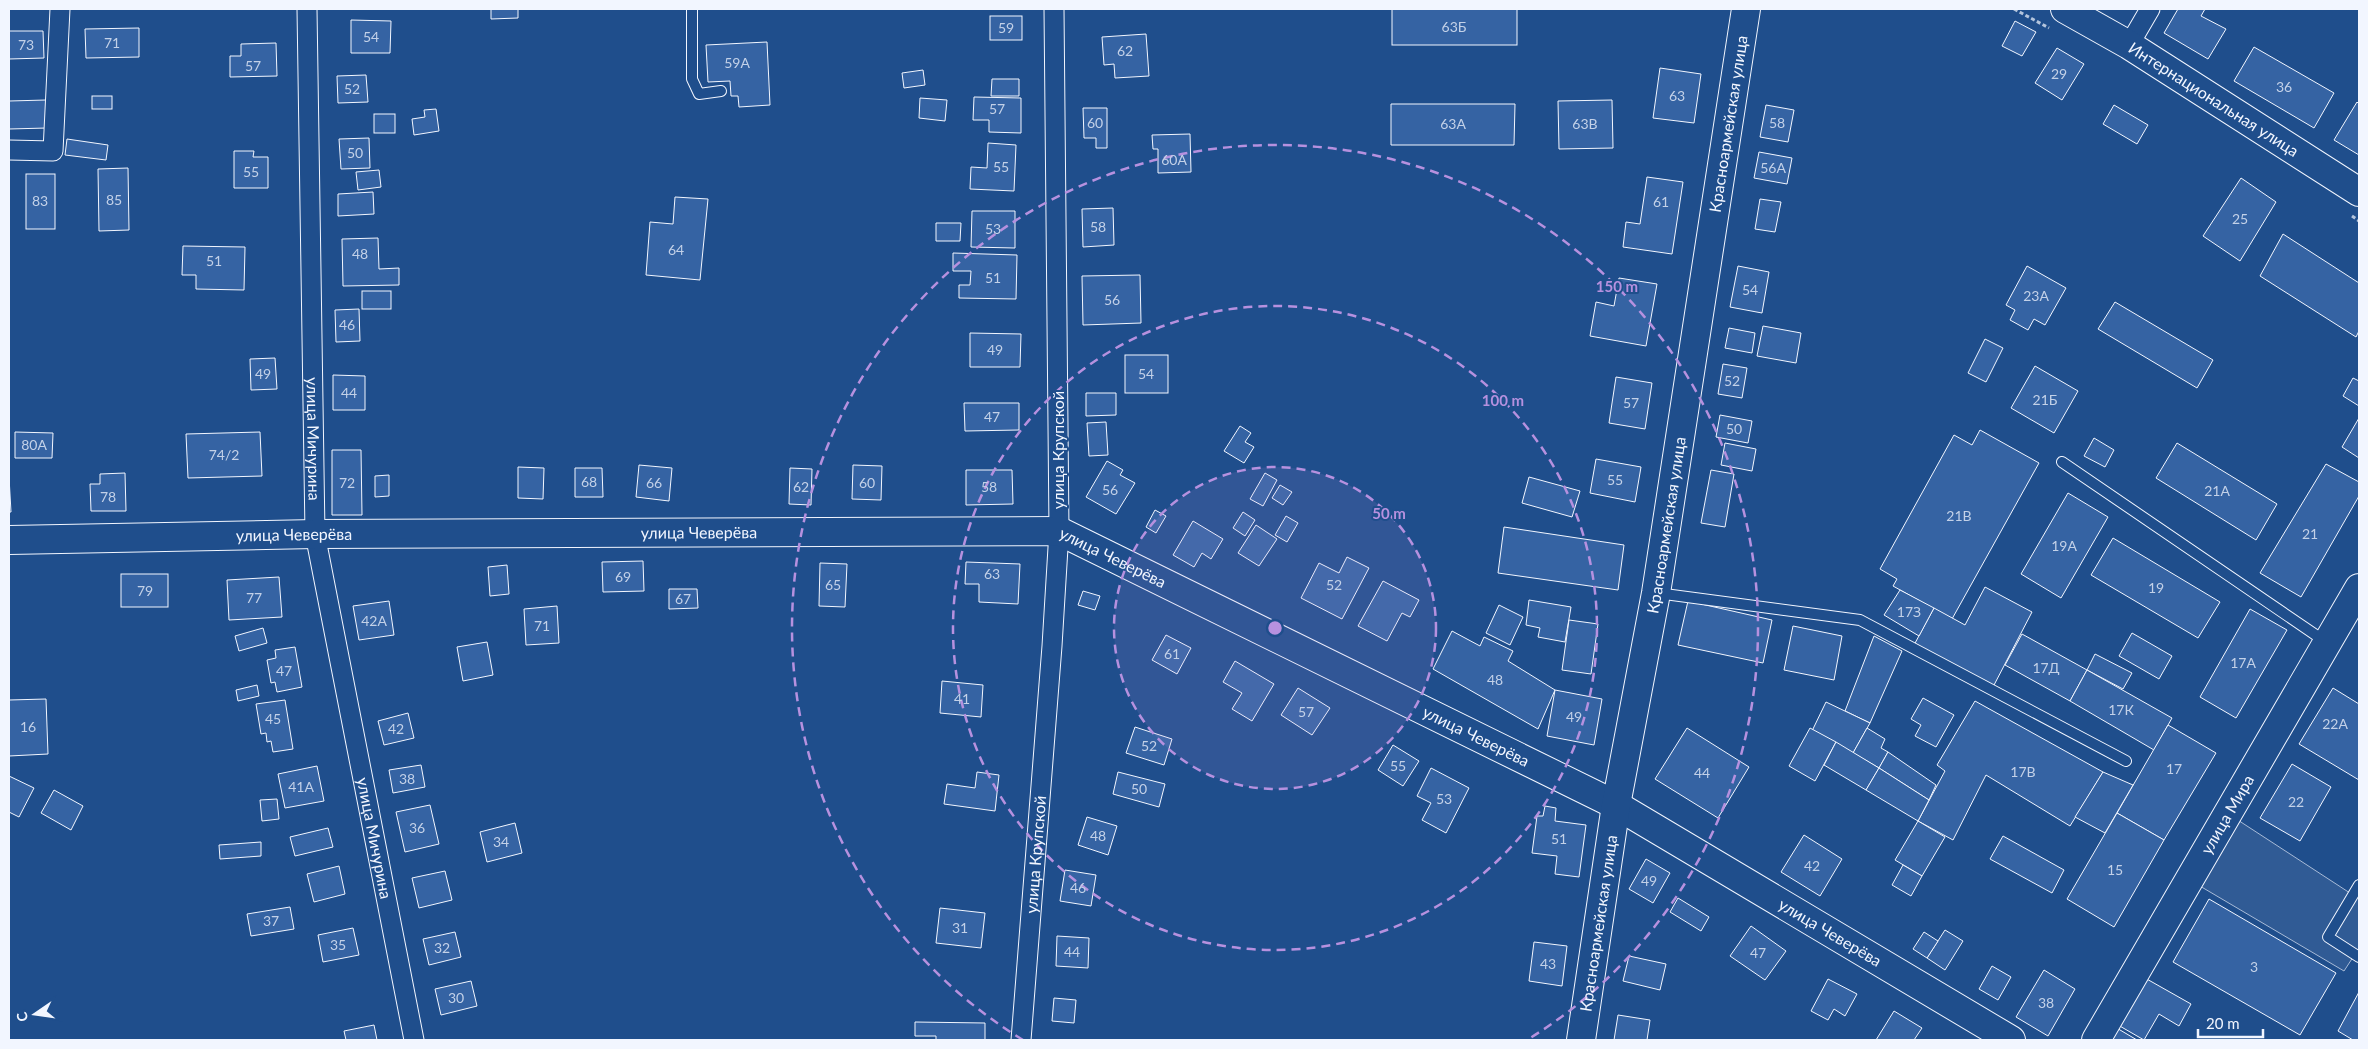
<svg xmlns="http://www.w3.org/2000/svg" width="2368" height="1049" font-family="Lato,sans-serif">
	<rect width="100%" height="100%" fill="#1f4e8c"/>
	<path fill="#305b95" stroke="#a8bbd7" d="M2227,813L2353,895L2359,885V948L2344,971L2188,879Z"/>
	<g fill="#3563a3" stroke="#f2f6ff">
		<path d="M491,9H518V18L491,19Z"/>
		<rect x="1392" y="9" width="125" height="36"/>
		<path d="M2178,9H2205L2201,16L2226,29L2208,59L2164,33Z"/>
		<rect x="990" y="16" width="32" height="24"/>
		<path d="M351,20L391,21L390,53H351Z"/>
		<path d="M2015,21L2036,32L2022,56L2002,46Z"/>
		<path d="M139,28V57L86,58L85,29Z"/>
		<path d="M9,31H43L44,58L9,59Z"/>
		<path d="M1146,34L1149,76L1115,78L1114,64L1104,65L1102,37Z"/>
		<path d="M767,42L770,105L739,107L738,96H731L730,81L708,82L706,45Z"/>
		<path d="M276,43L277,76L230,77V56H241V44Z"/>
		<path d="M2254,47L2334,93L2314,128L2234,81Z"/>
		<path d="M2057,48L2084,64L2062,100L2035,83Z"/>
		<path d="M1660,68L1701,74L1694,123L1653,118Z"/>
		<path d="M923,70L925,85L904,88L902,73Z"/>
		<path d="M366,75L368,102L338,103L337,76Z"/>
		<path d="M992,79H1019V96H991Z"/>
		<rect x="92" y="96" width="20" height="13"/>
		<path d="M974,97L1021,98V133L989,132V120H973Z"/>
		<path d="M920,98L947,100L945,121L919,118Z"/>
		<path d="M46,100L47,128L9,129V101Z"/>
		<path d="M1612,100L1613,148L1559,149L1558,101Z"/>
		<path d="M2357,102L2359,104V155L2334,140Z"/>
		<path d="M1391,104H1515L1514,145H1391Z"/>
		<path d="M1766,105L1794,110L1788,142L1760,137Z"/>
		<path d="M2114,105L2148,125L2137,144L2103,124Z"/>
		<path d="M1083,108H1107V148H1096V138H1084Z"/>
		<path d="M436,109L439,131L414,135L412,119L425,117L424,110Z"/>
		<rect x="374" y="114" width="21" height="19"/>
		<path d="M1190,134L1191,172L1158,173V149H1153L1152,135Z"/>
		<path d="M369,138L370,168L341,169L339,139Z"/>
		<path d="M67,139L108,145L106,160L65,155Z"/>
		<path d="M988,143L1016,145L1014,191L970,189L971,167L987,168Z"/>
		<path d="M234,151H254L253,157H268V188H234Z"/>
		<path d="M1759,152L1792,158L1787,184L1754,178Z"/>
		<path d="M128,168L129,230L99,231L98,169Z"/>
		<path d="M379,170L381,187L358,190L356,172Z"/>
		<rect x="26" y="174" width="29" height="55"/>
		<path d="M1647,177L1683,182L1672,254L1623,247L1626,222L1640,224Z"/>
		<path d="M2241,178L2276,202L2240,261L2203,236Z"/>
		<path d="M373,192L374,214L338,216V194Z"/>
		<path d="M675,197L708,199L700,280L646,275L650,222L673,224Z"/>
		<path d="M1760,199L1781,202L1775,232L1755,229Z"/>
		<path d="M1113,208L1114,245L1083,247L1082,209Z"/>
		<path d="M972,211H1015V248L971,247Z"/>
		<path d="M936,223H961L960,241H936Z"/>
		<path d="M2283,234L2359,283V331L2356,337L2260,276Z"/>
		<path d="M378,238L379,269L399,268V285L343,286L342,239Z"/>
		<path d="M183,246L245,247L244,290L196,289V275H182Z"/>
		<path d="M953,253L1017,255L1016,299L959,298V285H970L971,271H953Z"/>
		<path d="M1738,266L1769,272L1762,313L1730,307Z"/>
		<path d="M2027,266L2066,288L2045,325L2034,319L2028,330L2010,320L2015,310L2006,305Z"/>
		<path d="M1140,275L1141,323L1083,325L1082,276Z"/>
		<path d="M1619,278L1657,284L1646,346L1590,336L1596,302L1614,306Z"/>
		<rect x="362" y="291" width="29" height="18"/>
		<path d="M2115,302L2213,360L2197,388L2098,329Z"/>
		<path d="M359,309L360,341L336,342L335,310Z"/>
		<path d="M1763,326L1801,333L1796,363L1757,356Z"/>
		<path d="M1729,328L1755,333L1752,353L1725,348Z"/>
		<path d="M970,333L1021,334L1020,367H970Z"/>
		<path d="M1985,339L2003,348L1986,382L1968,373Z"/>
		<rect x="1125" y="355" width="43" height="38"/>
		<path d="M275,358L277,389L251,390L250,359Z"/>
		<path d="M1723,364L1747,368L1742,398L1718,394Z"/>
		<path d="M2035,366L2078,391L2054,433L2011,408Z"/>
		<path d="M333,375L365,376V410H333Z"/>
		<path d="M1616,377L1652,383L1645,429L1609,423Z"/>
		<path d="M2353,378L2359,381V406L2343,396Z"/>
		<path d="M1086,393H1116V415L1086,416Z"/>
		<path d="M964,403H1019V430L965,431Z"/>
		<path d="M1720,415L1752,421L1748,443L1716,437Z"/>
		<path d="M2359,418V458L2342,447Z"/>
		<path d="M1106,422L1108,455L1089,456L1087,423Z"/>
		<path d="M1240,426L1251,433L1245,442L1254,447L1244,463L1224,451Z"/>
		<path d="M1980,430L2039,463L1952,619L1893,586L1897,579L1880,569L1954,435L1972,445Z"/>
		<path d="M15,432L53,433L52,458H15Z"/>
		<path d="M260,432L262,476L188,478L186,434Z"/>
		<path d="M2094,438L2114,450L2105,467L2084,456Z"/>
		<path d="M1725,443L1756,449L1752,471L1721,465Z"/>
		<path d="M2177,443L2277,504L2256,540L2156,478Z"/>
		<path d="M332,450H361L362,515H332Z"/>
		<path d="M1596,459L1641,467L1635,502L1590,493Z"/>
		<path d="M1107,461L1123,470L1120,475L1135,483L1116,514L1086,497Z"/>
		<path d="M2326,464L2359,482V496L2301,597L2260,573Z"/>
		<path d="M639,465L672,468L669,501L636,497Z"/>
		<path d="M853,465L882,466L881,500L852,499Z"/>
		<path d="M518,467L544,468L543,499L518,498Z"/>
		<path d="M575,468H602L603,497H575Z"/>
		<path d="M790,468L812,469L811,505L789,504Z"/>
		<path d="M966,470H1012L1013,504L966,505Z"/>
		<path d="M1711,470L1734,474L1725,527L1701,523Z"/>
		<path d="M125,473L126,511H91L90,484H100V474Z"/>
		<path d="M1265,473L1277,480L1263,506L1250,499Z"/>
		<path d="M389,475V496L375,497V476Z"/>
		<path d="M9,477L11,512H9Z"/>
		<path d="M1529,477L1580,491L1572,517L1522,503Z"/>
		<path d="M1280,485L1292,492L1283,505L1272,498Z"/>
		<path d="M2068,493L2108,517L2061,598L2021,574Z"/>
		<path d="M1155,510L1166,516L1156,533L1146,527Z"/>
		<path d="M1243,512L1255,520L1245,536L1233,528Z"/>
		<path d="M1286,516L1298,523L1287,542L1275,535Z"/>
		<path d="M1193,521L1223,539L1211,559L1202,553L1194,567L1173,555Z"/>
		<path d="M1256,525L1277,539L1259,566L1238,553Z"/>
		<path d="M1504,527L1624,545L1618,590L1498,573Z"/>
		<path d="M2113,538L2220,602L2198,638L2091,575Z"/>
		<path d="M1347,557L1369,568L1342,619L1301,598L1319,563L1339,573Z"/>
		<path d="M643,561L644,591L603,592L602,562Z"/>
		<path d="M966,562L1020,564L1018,604L979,602V584H965Z"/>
		<path d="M820,563L847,564L845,607L819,606Z"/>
		<path d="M507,565L509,594L490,596L488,567Z"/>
		<rect x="121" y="574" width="47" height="33"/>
		<path d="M279,577L282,617L229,620L227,580Z"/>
		<path d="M1383,581L1419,600L1410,617L1402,613L1387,641L1358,626Z"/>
		<path d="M1985,587L2032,612L1993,687L1914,645L1934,608L1965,625Z"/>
		<path d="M669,589H697L698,608L669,609Z"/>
		<path d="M1900,590L1934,608L1919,636L1884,615Z"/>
		<path d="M1083,591L1100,596L1095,610L1078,605Z"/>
		<path d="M1529,600L1571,607L1565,642L1538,637L1540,628L1526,625Z"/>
		<path d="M389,601L394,635L359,640L353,606Z"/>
		<path d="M1688,601L1772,620L1763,663L1678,645Z"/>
		<path d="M1499,605L1523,617L1510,645L1486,633Z"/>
		<path d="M557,606L559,643L526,645L524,609Z"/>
		<path d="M2250,609L2287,630L2236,718L2200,697Z"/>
		<path d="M1569,620L1598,624L1591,674L1562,670Z"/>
		<path d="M1793,626L1842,636L1834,680L1784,670Z"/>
		<path d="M263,628L267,643L239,651L235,636Z"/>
		<path d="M1452,631L1480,646L1484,637L1513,651L1508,661L1555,690L1538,729L1433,669Z"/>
		<path d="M2132,633L2172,656L2159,679L2119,656Z"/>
		<path d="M2022,634L2087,670L2070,701L2005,665Z"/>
		<path d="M1166,635L1191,648L1177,674L1152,660Z"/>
		<path d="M1874,636L1902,651L1870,723L1845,711Z"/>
		<path d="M487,642L493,675L463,681L457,647Z"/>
		<path d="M295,647L302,687L277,692L275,682L271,683L267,660L276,658L275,650Z"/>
		<path d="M2095,654L2132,673L2123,689L2087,670Z"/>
		<path d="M1235,661L1274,684L1252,721L1232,709L1242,693L1223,682Z"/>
		<path d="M2087,670L2172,718L2154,750L2070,701Z"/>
		<path d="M942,681L983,685L981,717L940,713Z"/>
		<path d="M257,685L259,696L238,701L236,690Z"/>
		<path d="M1298,688L1330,708L1312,735L1281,715Z"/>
		<path d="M2333,688L2359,704V780L2299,744Z"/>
		<path d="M1555,690L1602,699L1594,745L1547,736Z"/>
		<path d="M1923,698L1954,715L1936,747L1915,736L1921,725L1911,719Z"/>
		<path d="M46,699L48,754L9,756V700Z"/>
		<path d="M285,700L293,749L273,752L271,741L267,742L266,733L261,734L256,704Z"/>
		<path d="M1975,701L2103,772L2070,826L1986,775L1953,840L1918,821L1945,771L1937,765Z"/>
		<path d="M1826,702L1870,723L1853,753L1812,731Z"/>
		<path d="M408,713L414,738L384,745L378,721Z"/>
		<path d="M2168,725L2216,753L2164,840L2117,813Z"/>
		<path d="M1135,727L1172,739L1164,765L1126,753Z"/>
		<path d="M1687,728L1749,767L1718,818L1655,779Z"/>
		<path d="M1810,728L1836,742L1815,781L1789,766Z"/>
		<path d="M1867,728L1885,739L1881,748L1888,752L1879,768L1853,753Z"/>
		<path d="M1836,742L1879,768L1866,790L1824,765Z"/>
		<path d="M1393,745L1419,761L1403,786L1378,770Z"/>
		<path d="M1888,752L1936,785L1929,800L1879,768Z"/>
		<path d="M2292,764L2331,787L2300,841L2260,818Z"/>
		<path d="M421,765L425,787L393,793L389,770Z"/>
		<path d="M317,766L324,801L285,808L278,774Z"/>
		<path d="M1431,768L1469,788L1446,833L1422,820L1431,803L1417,796Z"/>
		<path d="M1879,768L1929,800L1918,821L1866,790Z"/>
		<path d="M977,772L999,775L995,811L944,804L947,784L975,788Z"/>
		<path d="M1118,772L1165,784L1159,807L1113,794Z"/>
		<path d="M2103,772L2133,785L2105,833L2075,817Z"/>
		<path d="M9,776L34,788L19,817L9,812Z"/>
		<path d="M54,790L83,806L71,830L41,813Z"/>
		<path d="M277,799L279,819L262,821L260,800Z"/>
		<path d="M430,805L439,844L405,852L396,812Z"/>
		<path d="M1545,806L1556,808L1555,821L1586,825L1579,877L1555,874L1557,856L1532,853L1537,816H1543Z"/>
		<path d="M2117,813L2164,840L2114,927L2067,899Z"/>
		<path d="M1087,817L1117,826L1108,855L1078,845Z"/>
		<path d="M1918,821L1945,837L1922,876L1895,860Z"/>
		<path d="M515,823L522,853L487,862L480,832Z"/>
		<path d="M328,828L333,847L295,856L290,837Z"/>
		<path d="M1804,835L1842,859L1820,896L1781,872Z"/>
		<path d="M2003,836L2064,870L2052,893L1990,859Z"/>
		<path d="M261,842V856L220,859L219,845Z"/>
		<path d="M1646,859L1670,873L1653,903L1629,889Z"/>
		<path d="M1903,865L1922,876L1911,896L1892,885Z"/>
		<path d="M339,866L345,894L314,902L307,874Z"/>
		<path d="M1065,870L1096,875L1091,906L1060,901Z"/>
		<path d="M445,871L452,900L419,908L412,878Z"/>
		<path d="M1678,898L1709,917L1701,931L1670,912Z"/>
		<path d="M2209,899L2336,973L2300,1035L2173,962Z"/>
		<path d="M290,907L294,929L251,936L247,914Z"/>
		<path d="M940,908L985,913L981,948L936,943Z"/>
		<path d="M1751,926L1786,951L1765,980L1730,956Z"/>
		<path d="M353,928L359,955L323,962L318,935Z"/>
		<path d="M1945,930L1963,941L1945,970L1927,958Z"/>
		<path d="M455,932L461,957L429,965L423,939Z"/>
		<path d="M1924,932L1938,941L1927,958L1913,949Z"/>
		<path d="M1057,936L1089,938L1088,968L1056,966Z"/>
		<path d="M1534,942L1567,946L1562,986L1529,981Z"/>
		<path d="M1629,956L1666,964L1660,990L1623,981Z"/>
		<path d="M1992,966L2011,977L1998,1000L1979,989Z"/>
		<path d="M2044,970L2075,989L2048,1036L2016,1017Z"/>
		<path d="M2145,978L2191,1004L2179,1026L2159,1014L2144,1040L2118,1025Z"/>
		<path d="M1828,979L1857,994L1845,1016L1834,1009L1828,1020L1811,1011Z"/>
		<path d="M471,981L477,1006L441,1015L435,989Z"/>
		<path d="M2359,992V1040H2353L2338,1031Z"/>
		<path d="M1054,998L1076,1000L1074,1023L1052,1021Z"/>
		<path d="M1894,1011L1922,1028L1914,1040H1876Z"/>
		<path d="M1618,1015L1650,1020L1647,1040H1614Z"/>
		<path d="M915,1022L985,1023V1040H936V1036H915Z"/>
		<path d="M374,1025L377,1040H346L344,1031Z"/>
		<path d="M2115,1027L2137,1040H2108Z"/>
	</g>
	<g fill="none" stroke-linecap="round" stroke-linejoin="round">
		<g stroke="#f2f6ff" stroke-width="12">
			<g id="lane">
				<path d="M692,9V79L699,94L721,91"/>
				<path d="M2062,462L2326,642"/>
				<path d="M1657,593L1860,620L2126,761"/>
				<path d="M2359,885L2328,937L2359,957"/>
			</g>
		</g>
		<g stroke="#f2f6ff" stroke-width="21">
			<g id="street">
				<path id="s1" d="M307,9L315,534L414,1040"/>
				<path d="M2129,45L2150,9"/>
				<path d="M9,150L53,151L60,9"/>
				<path id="s2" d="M1021,1040L1052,646L1059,531L1054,9"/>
			</g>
		</g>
		<g stroke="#f2f6ff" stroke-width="30">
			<g id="secondary">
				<path id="s3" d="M2065,9L2129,45L2359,192"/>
				<path id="s4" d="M9,540L315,534L1059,531L1616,805L2011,1040"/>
				<path id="s5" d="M1581,1040L1616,805L1656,593L1746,9"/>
				<path id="s6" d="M2096,1040L2359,588"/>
			</g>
		</g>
		<g stroke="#b3c4dc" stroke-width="3" stroke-dasharray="4 2.5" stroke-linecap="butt">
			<path d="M2014,9L2049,28"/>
			<path d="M2352,216L2359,221"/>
		</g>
		<use href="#lane" stroke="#1f4e8c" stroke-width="10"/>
		<use href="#street" stroke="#1f4e8c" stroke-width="19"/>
		<use href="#secondary" stroke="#1f4e8c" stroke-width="28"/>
	</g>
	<circle cx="1275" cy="628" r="161" fill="#b691df" fill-opacity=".12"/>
	<g fill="none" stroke="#b691df" stroke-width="2.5" stroke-dasharray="9 6">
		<circle cx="1275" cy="628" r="161"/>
		<circle cx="1275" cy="628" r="322"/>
		<path d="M1023 1040A483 483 0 1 1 1527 1040"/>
	</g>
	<g text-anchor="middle" stroke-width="4" stroke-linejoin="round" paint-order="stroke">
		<g font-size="14" fill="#c3d1e8">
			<text x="1454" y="32">63Б</text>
			<text x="1006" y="33">59</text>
			<text x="371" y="42">54</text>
			<text x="112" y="48">71</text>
			<text x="26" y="50">73</text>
			<text x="1125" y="56">62</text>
			<text x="737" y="68">59А</text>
			<text x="253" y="71">57</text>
			<text x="2059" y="79">29</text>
			<text x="2284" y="92">36</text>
			<text x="352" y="94">52</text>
			<text x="1677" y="101">63</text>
			<text x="997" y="114">57</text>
			<text x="1095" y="128">60</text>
			<text x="1777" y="128">58</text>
			<text x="1453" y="129">63А</text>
			<text x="1585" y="129">63В</text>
			<text x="355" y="158">50</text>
			<text x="1174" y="165">60А</text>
			<text x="1001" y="172">55</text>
			<text x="1773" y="173">56А</text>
			<text x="251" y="177">55</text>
			<text x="114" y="205">85</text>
			<text x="40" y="206">83</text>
			<text x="1661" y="207">61</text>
			<text x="2240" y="224">25</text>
			<text x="1098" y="232">58</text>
			<text x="993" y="234">53</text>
			<text x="676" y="255">64</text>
			<text x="360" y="259">48</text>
			<text x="214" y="266">51</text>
			<text x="993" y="283">51</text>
			<text x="1750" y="295">54</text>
			<text x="2036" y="301">23А</text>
			<text x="1112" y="305">56</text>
			<text x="347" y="330">46</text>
			<text x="995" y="355">49</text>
			<text x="263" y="379">49</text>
			<text x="1146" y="379">54</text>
			<text x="1732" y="386">52</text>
			<text x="349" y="398">44</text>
			<text x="2045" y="405">21Б</text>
			<text x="1631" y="408">57</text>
			<text x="992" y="422">47</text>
			<text x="1734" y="434">50</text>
			<text x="34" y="450">80А</text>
			<text x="224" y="460">74/2</text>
			<text x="1615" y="485">55</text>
			<text x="589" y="487">68</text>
			<text x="347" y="488">72</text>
			<text x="654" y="488">66</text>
			<text x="867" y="488">60</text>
			<text x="801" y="492">62</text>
			<text x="989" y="492">58</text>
			<text x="1110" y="495">56</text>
			<text x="2217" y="496">21А</text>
			<text x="108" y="502">78</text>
			<text x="1959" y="521">21В</text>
			<text x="2310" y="539">21</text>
			<text x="2064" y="551">19А</text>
			<text x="992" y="579">63</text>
			<text x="623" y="582">69</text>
			<text x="833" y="590">65</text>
			<text x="1334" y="590">52</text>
			<text x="2156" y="593">19</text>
			<text x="145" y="596">79</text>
			<text x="254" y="603">77</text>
			<text x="683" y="604">67</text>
			<text x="1909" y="617">17З</text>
			<text x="374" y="626">42А</text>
			<text x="542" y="631">71</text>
			<text x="1172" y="659">61</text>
			<text x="2243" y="668">17А</text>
			<text x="2046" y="673">17Д</text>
			<text x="284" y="676">47</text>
			<text x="1495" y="685">48</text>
			<text x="962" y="704">41</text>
			<text x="2121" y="715">17К</text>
			<text x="1306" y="717">57</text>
			<text x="1574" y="722">49</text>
			<text x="273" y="724">45</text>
			<text x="2335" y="729">22А</text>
			<text x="28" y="732">16</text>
			<text x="396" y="734">42</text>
			<text x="1149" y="751">52</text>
			<text x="1398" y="771">55</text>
			<text x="2174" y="774">17</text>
			<text x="2023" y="777">17В</text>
			<text x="1702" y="778">44</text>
			<text x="407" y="784">38</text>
			<text x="301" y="792">41А</text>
			<text x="1139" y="794">50</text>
			<text x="1444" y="804">53</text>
			<text x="2296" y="807">22</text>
			<text x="417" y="833">36</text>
			<text x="1098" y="841">48</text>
			<text x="1559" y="844">51</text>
			<text x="501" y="847">34</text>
			<text x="1812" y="871">42</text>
			<text x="2115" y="875">15</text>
			<text x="1649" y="886">49</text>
			<text x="1078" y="893">46</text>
			<text x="271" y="926">37</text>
			<text x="960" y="933">31</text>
			<text x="338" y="950">35</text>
			<text x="442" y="953">32</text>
			<text x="1072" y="957">44</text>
			<text x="1758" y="958">47</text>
			<text x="1548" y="969">43</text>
			<text x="2254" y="972">3</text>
			<text x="456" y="1003">30</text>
			<text x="2046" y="1008">38</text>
		</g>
		<g font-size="16" fill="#f2f6ff" stroke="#1f4e8c">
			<text dy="6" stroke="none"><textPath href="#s3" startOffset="174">Интернациональная улица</textPath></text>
			<text dy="6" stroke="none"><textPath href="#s5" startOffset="928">Красноармейская улица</textPath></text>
			<text dy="6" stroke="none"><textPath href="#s1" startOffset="430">улица Мичурина</textPath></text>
			<text transform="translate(1058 450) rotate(-90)" y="6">улица Крупской</text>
			<text dy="6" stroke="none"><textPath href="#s5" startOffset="522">Красноармейская улица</textPath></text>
			<text dy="6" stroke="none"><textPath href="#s4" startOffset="690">улица Чеверёва</textPath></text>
			<text dy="6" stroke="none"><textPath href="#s4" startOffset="285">улица Чеверёва</textPath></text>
			<text dy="6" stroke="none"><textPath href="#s4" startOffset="1110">улица Чеверёва</textPath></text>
			<text dy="6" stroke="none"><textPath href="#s4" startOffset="1515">улица Чеверёва</textPath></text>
			<text dy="6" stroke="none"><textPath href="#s6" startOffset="261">улица Мира</textPath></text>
			<text dy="6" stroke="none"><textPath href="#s1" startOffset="835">улица Мичурина</textPath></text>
			<text dy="6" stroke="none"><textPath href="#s2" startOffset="186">улица Крупской</textPath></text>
			<text dy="6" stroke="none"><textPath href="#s5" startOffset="118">Красноармейская улица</textPath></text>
			<text dy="6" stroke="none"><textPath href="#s4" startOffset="1920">улица Чеверёва</textPath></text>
		</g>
	</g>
	<circle cx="1275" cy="628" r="8" fill="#b691df" stroke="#1f4e8c" stroke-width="2.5"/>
	<g font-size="15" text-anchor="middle" font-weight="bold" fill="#b691df" stroke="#1f4e8c" stroke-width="4" stroke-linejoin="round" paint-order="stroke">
		<text x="1617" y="292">150 m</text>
		<text x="1503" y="406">100 m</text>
		<text x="1389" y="519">50 m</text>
	</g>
	<rect width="2368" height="1049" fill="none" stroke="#f2f6ff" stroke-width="20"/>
	<g transform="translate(35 1014) rotate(257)" stroke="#1f4e8c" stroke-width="4" paint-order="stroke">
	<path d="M0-4L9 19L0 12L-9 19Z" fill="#f2f6ff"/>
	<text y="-8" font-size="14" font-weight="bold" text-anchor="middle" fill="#f2f6ff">С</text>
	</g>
	<path d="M2198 1029v8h65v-8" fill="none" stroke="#f2f6ff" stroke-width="2.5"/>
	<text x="2206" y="1029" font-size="15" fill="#f2f6ff" stroke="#1f4e8c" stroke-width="4" paint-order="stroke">20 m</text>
</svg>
